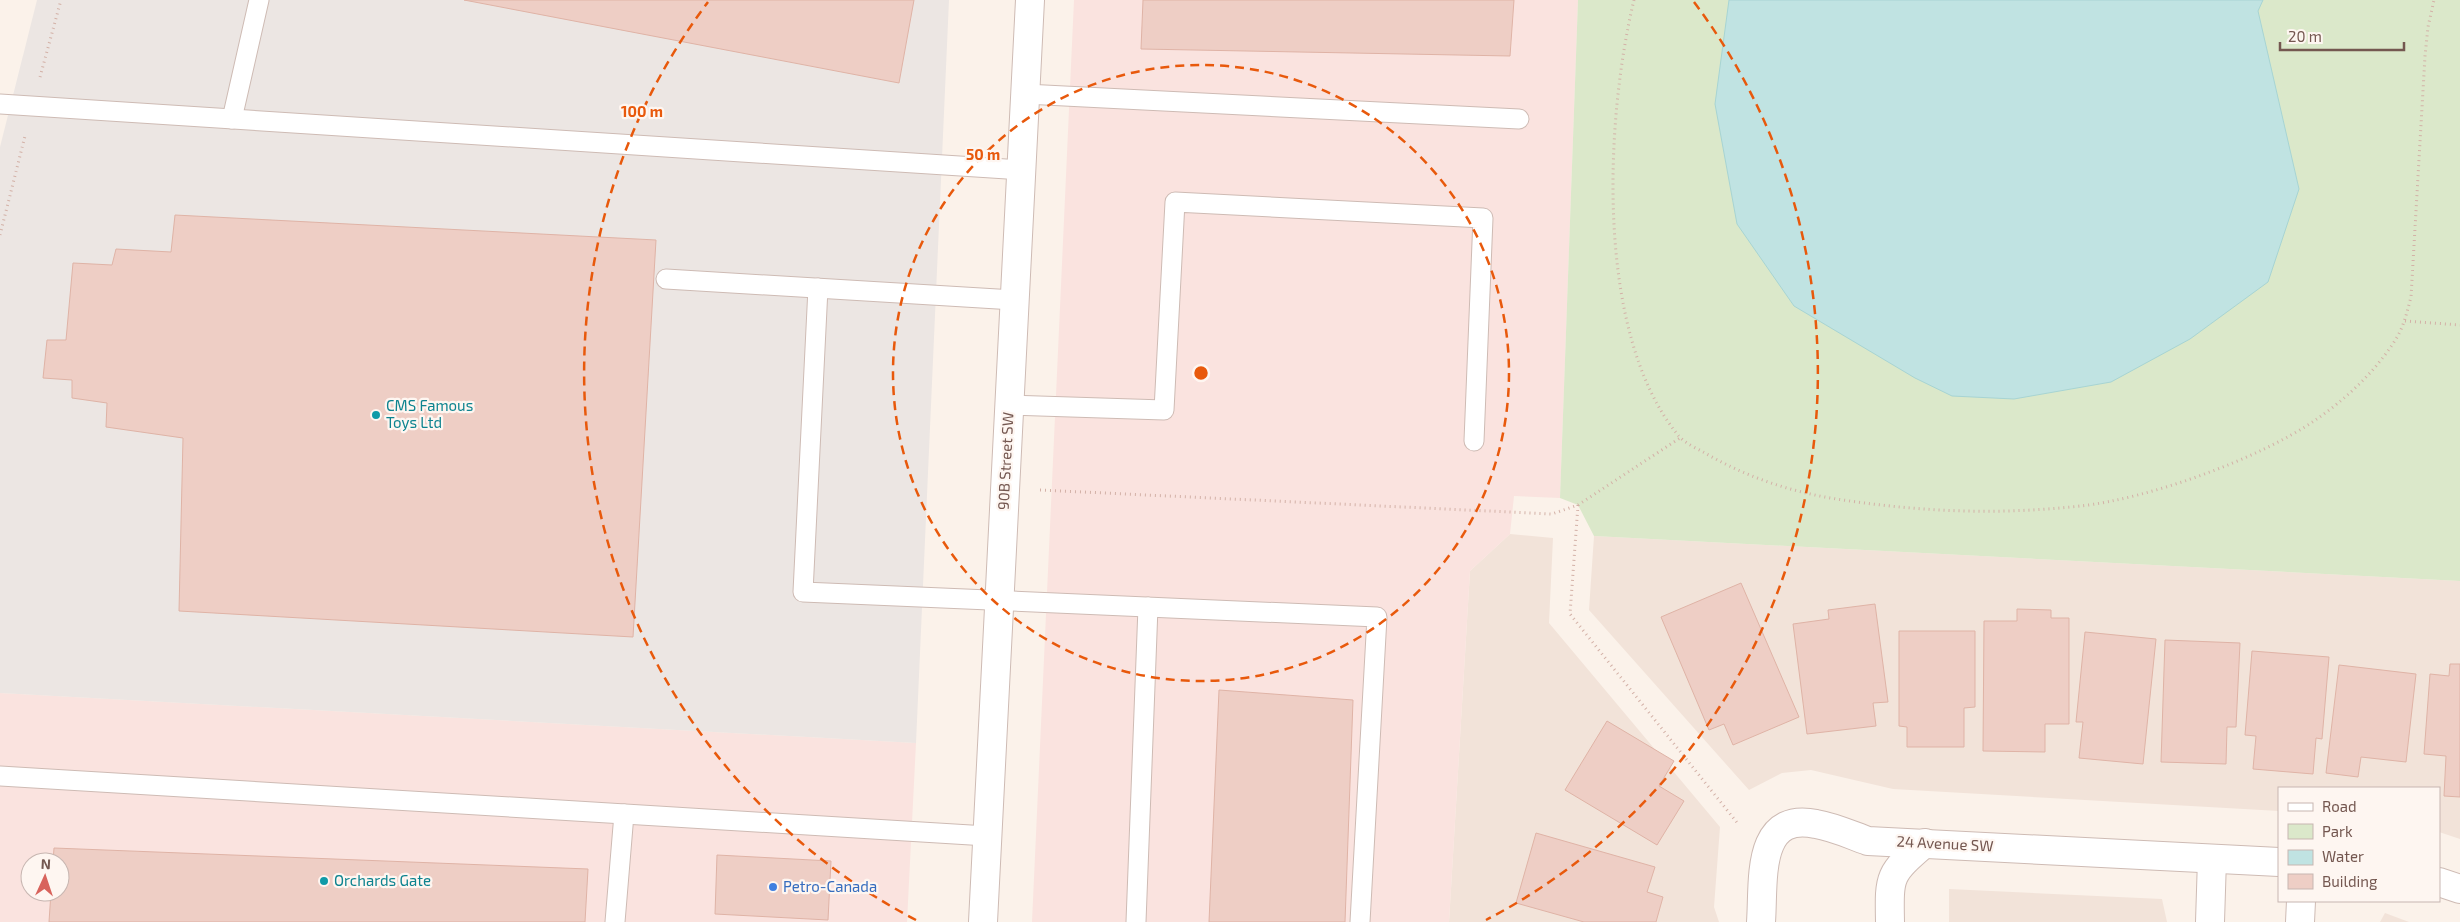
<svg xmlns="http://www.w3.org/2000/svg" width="2460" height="922" font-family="'Exo 2',sans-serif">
	<rect width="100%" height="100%" fill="#fbf2ea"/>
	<g fill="#f2e3d9">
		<path d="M1510,534L1553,538L1549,623L1720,827L1714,907L1719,922H1449L1470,571Z"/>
		<path d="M1594,536L2460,581V839L2439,832V788H2279V811L1893,789L1811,770L1782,773L1749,790L1589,610Z"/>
		<path d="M1949,889L2162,899L2167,922H1949Z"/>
		<path d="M2385,913L2409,922H2380Z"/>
	</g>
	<g fill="#fae3df" fill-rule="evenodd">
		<path d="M1074,0H1578L1560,498L1514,496L1510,534L1470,571L1449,922H1032Z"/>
		<path d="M0,693L916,743L907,922H0ZM30,862H60V892H30Z"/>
	</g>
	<path fill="#ece6e3" d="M37,0H949L916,743L0,693V147Z"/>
	<path fill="#dbe8ca" d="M1578,0H2460V581L1594,536L1578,505L1560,498Z"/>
	<path fill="#c0e3e2" stroke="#a7d4d3" d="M1729,0H2263L2258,11L2299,189L2268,282L2190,339L2111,382L2014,399L1952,396L1915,378L1794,306L1737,224L1715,104Z"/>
	<g fill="#eecec5" stroke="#dfb3a6">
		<path d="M464,0H914L899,83Z"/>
		<path d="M1143,0H1514L1510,56L1141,49Z"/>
		<path d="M175,215L656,240L633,637L179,611L183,438L106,427L107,403L72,398V380L43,378L47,340H66L73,263L112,265L116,249L171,252Z"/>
		<path d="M1741,583L1799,717L1733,745L1724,724L1709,730L1661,617Z"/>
		<path d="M1875,604L1888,702L1873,703L1876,726L1807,734L1793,624L1829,619L1828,610Z"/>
		<path d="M2017,609L2051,610V618H2069V724H2045V752L1983,751L1984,621H2017Z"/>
		<path d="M1899,631H1975V707L1964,708V747H1907V727L1899,726Z"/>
		<path d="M2085,632L2156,639L2143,764L2079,758L2083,722H2076Z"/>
		<path d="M2165,640L2240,643L2236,727H2227L2226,764L2161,762Z"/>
		<path d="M2252,651L2329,657L2322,739L2316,738L2313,774L2253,769L2256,736L2245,735Z"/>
		<path d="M2450,664H2460V797L2444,796L2446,756L2424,754L2430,674L2449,676Z"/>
		<path d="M2339,665L2416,674L2406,762L2361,757L2358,777L2326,773Z"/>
		<path d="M1219,690L1353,700L1345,922H1209Z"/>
		<path d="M1607,721L1674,761L1659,786L1684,801L1657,845L1565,790Z"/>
		<path d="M1536,833L1655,867L1647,892L1663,897L1656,922H1584L1516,903Z"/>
		<path d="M54,848L588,869L585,922H49L51,892H60V862H53Z"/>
		<path d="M717,855L831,861L828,920L715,914Z"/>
	</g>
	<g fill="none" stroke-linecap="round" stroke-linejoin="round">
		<g stroke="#cebbb4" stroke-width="21">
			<g id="service">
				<path d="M1025,94L1519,119"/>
				<path d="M0,104L1021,170"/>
				<path d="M232,119L259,0"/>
				<path d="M666,279L1014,300"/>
				<path d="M818,288L803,592L1377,617L1360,922"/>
				<path d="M1009,405L1164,410L1175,202L1483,218L1474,441"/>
				<path d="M0,776L987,836"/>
				<path d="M615,922L624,814"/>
				<path d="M1136,922L1148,607"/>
			</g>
		</g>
		<g stroke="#cebbb4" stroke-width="30">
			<g id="minor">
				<path d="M2439,882L2460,889"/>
				<path d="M983,922L1030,0"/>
				<path d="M1761,922C1764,882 1755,811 1816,824C1834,827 1851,835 1868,841L2279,862"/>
				<path d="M1890,922C1889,875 1889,874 1925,843"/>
				<path d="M2210,922L2212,859"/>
				<path d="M2300,922L2301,901"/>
			</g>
		</g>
		<g stroke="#d3b1a7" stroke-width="3" stroke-dasharray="1 4" stroke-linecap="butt">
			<path d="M1634,0C1605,120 1595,334 1678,435C1684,443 1696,448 1705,453C1748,478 1794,493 1843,500C1924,512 1999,515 2080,506C2148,499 2258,459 2314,421C2345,400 2376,371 2396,339C2404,326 2407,312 2411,297L2425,56L2428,27L2434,0"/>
			<path d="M40,77L61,0"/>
			<path d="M0,235L25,136"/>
			<path d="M2405,321L2460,325"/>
			<path d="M1040,490L1552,514L1578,505L1680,438"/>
			<path d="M1578,505L1570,614L1739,825"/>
		</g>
		<use href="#service" stroke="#fff" stroke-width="19"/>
		<use href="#minor" stroke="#fff" stroke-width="28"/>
	</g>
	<g fill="none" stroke="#e8590c" stroke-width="2.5" stroke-dasharray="9 6">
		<circle cx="1201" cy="373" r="308"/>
		<path d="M916 920A617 617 0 0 1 708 2M1694 2A617 617 0 0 1 1486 920"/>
	</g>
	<g fill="#0f9aa8" stroke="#fef6f1" stroke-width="2">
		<circle cx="376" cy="415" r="5"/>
		<circle cx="324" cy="881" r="5"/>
	</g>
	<circle fill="#3f7fe0" stroke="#fef6f1" stroke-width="2" cx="773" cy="887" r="5"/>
	<g text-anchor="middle" stroke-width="4.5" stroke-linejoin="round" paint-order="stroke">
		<g font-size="15" fill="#0d838f" stroke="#fef6f1" text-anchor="start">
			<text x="386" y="411">CMS Famous<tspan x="386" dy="17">Toys Ltd</tspan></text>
			<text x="334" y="886">Orchards Gate</text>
		</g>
		<g font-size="15" fill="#745750" stroke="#fef6f1">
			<text transform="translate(1006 461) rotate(-87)" y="5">90B Street SW</text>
			<text transform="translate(1945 844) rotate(3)" y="5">24 Avenue SW</text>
		</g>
		<g font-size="15" fill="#366cbe" stroke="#fef6f1" text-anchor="start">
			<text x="783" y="892">Petro-Canada</text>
		</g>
	</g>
	<circle cx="1201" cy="373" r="8" fill="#e8590c" stroke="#fef6f1" stroke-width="2.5"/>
	<g font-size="15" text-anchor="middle" font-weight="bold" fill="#e8590c" stroke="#fef6f1" stroke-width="4.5" stroke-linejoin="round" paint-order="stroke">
		<text x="642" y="117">100 m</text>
		<text x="983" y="160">50 m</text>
	</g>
	<rect x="2278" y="787" width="162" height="115" fill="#fef6f1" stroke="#c7b6b1"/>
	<rect x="2288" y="803" width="25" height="8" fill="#ffffff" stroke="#c7b6b1"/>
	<text x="2322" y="812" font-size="15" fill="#745750">Road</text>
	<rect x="2288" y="824" width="25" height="15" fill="#dbe8ca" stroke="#c7b6b1"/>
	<text x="2322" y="837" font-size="15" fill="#745750">Park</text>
	<rect x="2288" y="850" width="25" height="15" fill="#c0e3e2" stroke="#c7b6b1"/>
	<text x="2322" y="862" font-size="15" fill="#745750">Water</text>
	<rect x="2288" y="874" width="25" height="15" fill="#eecec5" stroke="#c7b6b1"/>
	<text x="2322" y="887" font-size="15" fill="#745750">Building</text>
	<g transform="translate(45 877) rotate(3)"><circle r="24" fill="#fef6f1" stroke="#c7b6b1"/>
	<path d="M0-4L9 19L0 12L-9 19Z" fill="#d8635c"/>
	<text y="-8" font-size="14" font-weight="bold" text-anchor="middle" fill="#745750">N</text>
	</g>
	<path d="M2280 42v8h124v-8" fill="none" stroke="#745750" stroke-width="2.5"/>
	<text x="2288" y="42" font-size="15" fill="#745750" stroke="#fef6f1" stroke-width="4" paint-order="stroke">20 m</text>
</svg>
